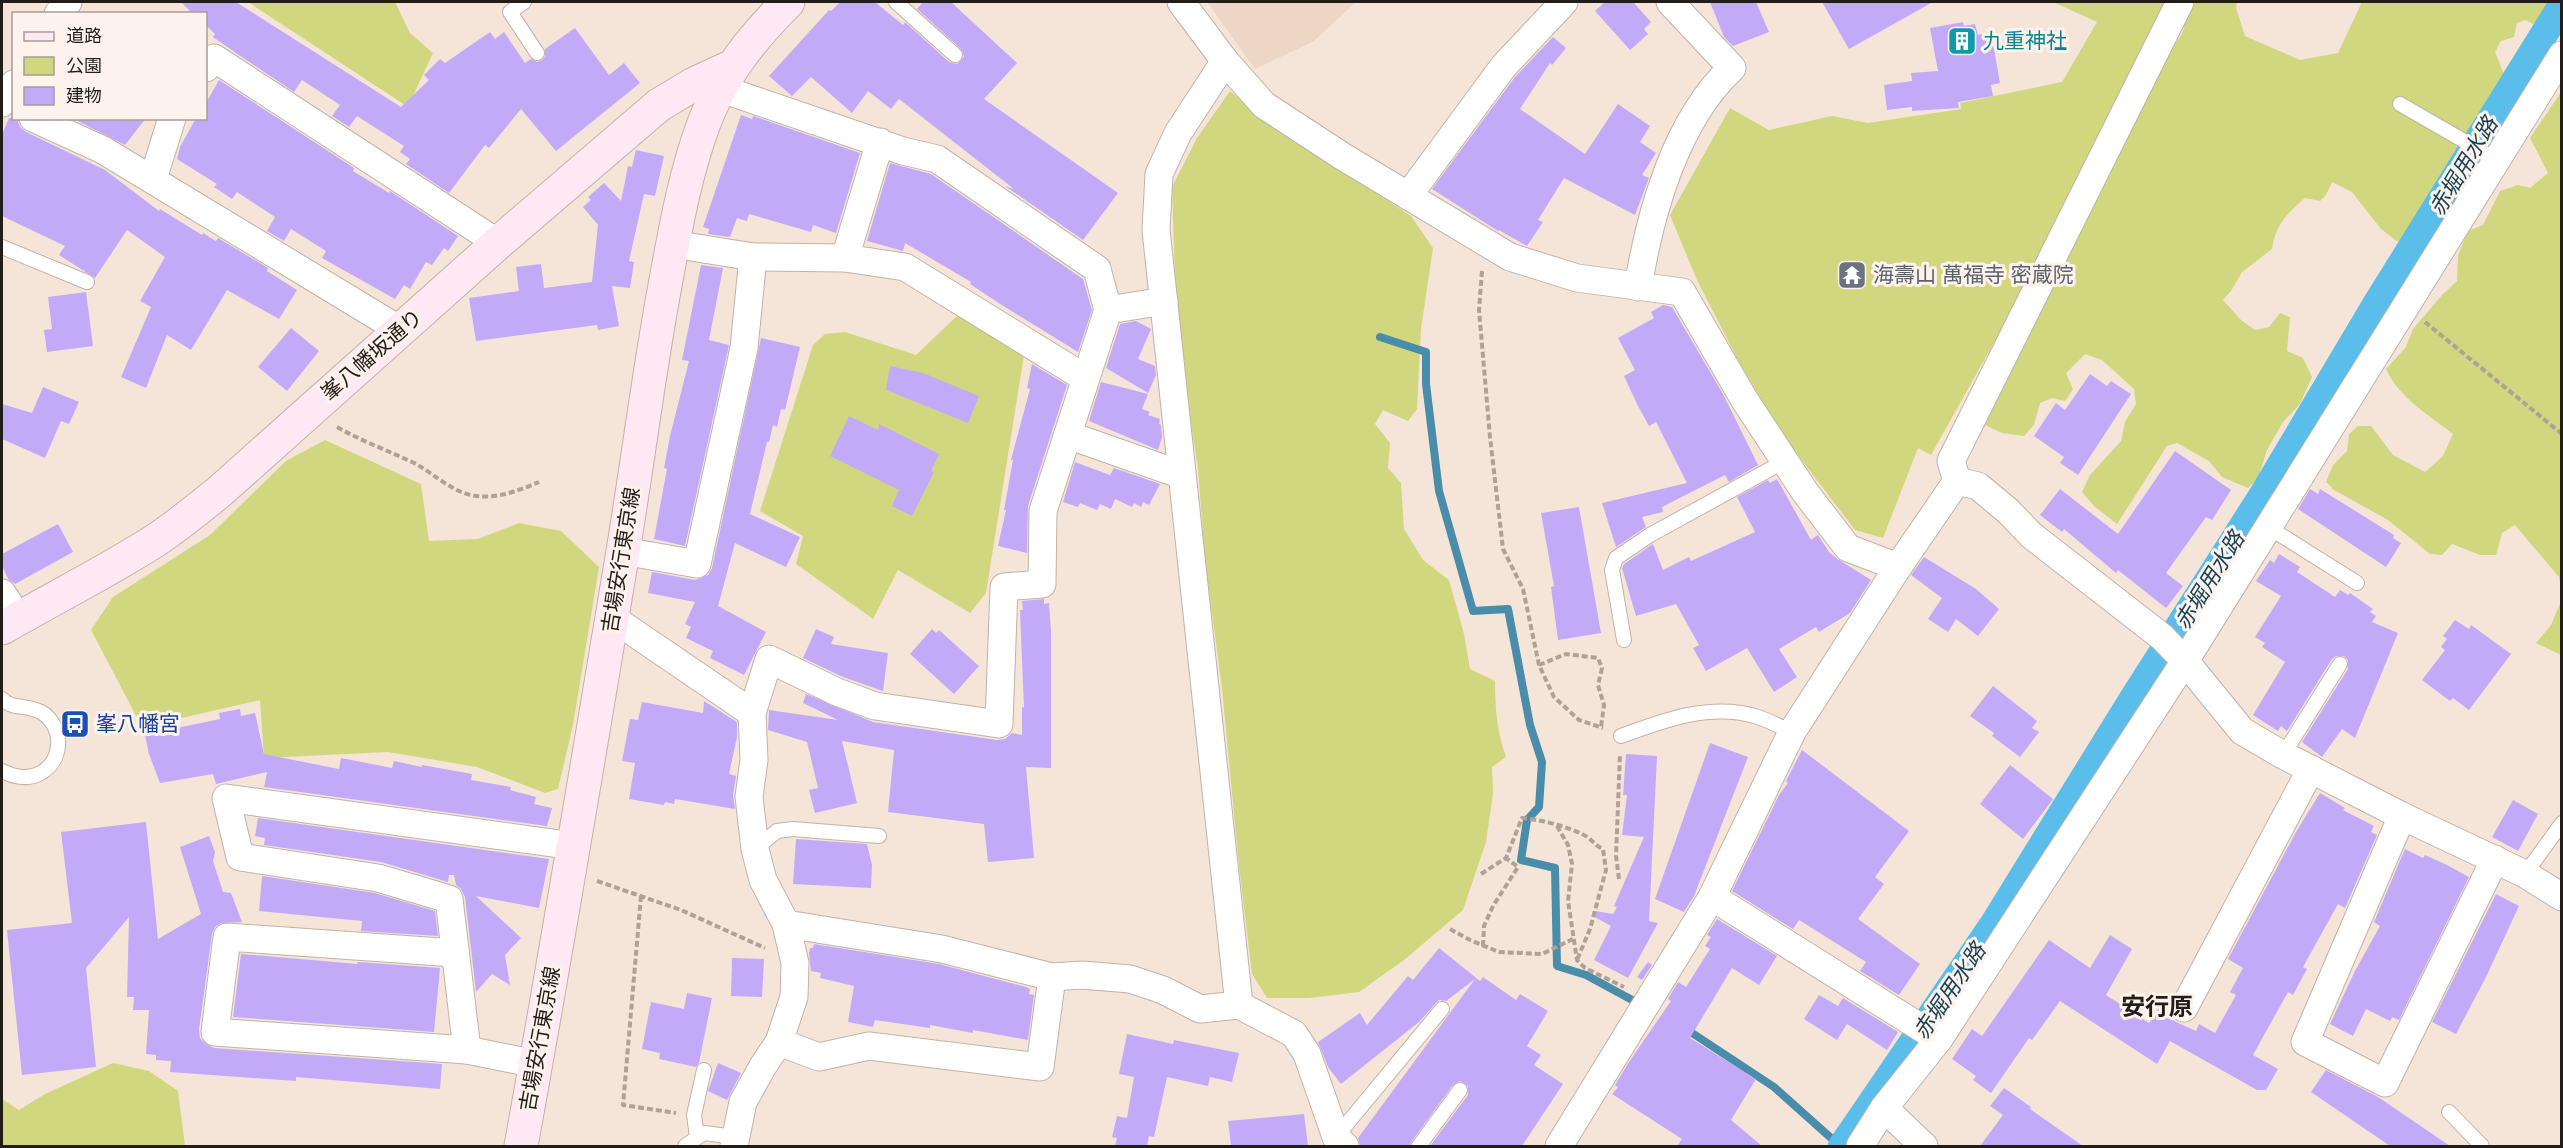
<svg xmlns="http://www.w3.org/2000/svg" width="2563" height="1148" font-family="Inter,'Noto Sans JP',sans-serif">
	<rect width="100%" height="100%" fill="#f5e5d8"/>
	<path fill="#edd6c5" d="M1207,2H1356L1314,41L1255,69Z"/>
	<g fill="#d1d77f">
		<path d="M248,2H395L410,33L433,53L408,107Z"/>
		<path d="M2053,2H2170L2024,289L1931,455L1918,448L1883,538L1855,530L1781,433L1738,360L1697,280L1670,215L1730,108L1769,130L1832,116L1868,123L1961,109L1960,103L2062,82L2097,22Z"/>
		<path d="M2191,2H2237L2236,8L2245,36L2300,60L2338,53L2362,2H2554L2547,7L2537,26L2525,20L2517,23L2514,37L2501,41L2495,52L2504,74L2499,92L2437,182L2410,228L2398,242L2381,229L2352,192L2332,182L2326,195L2320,201L2305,198C2287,213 2275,226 2272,249L2242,272L2231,291L2223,300L2241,320L2255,330L2269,327L2280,313L2290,317L2287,351L2303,358L2312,377L2300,404L2283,422L2267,450L2258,478L2248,488L2222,477L2209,461L2177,443L2167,446L2117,524L2095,507L2082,492L2090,475L2121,441L2125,422L2136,404L2134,389L2102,360L2085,354L2066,373L2073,389L2065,401L2052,398L2040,403L2034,425L2024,436L2002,433L1985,425L1992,399L2025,343L2033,317L2157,71L2182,34Z"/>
		<path d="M1230,91L1266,121L1411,216L1433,248L1421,329L1417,409L1408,421L1383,410L1375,424L1390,443L1388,468L1401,483L1404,529L1423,560L1449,580L1464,634L1470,669L1495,681C1495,708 1497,731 1506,757L1492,767L1493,794L1486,842L1463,910L1404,960L1359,992L1309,998H1267L1252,974L1239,866L1222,688L1205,561L1198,468L1189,412L1175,280L1172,187L1197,138Z"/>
		<path d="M2561,92V590L2559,577L2515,525L2502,533L2496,555H2480L2452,544L2442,555L2430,554L2388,520L2334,490L2326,482L2333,465L2347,451L2349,434L2358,426H2371L2393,455L2425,472L2443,456L2453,434C2428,414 2400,399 2386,369L2406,347L2413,329L2442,295L2457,281L2458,255L2468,231L2483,225L2500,191L2518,185L2530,188L2548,173L2530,138Z"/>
		<path d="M959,314L1024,355L986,593L970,613L898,570L873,619L796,564L803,536L760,511L813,345L825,334L845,332L916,355Z"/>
		<path d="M325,440L421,484L429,541L478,539L519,523L561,531L599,567L573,725L558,789L545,793L477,767L388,752L264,758L260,700L142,727L91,630L113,597L210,535L286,461Z"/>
		<path d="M2561,601V655L2536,643L2551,625Z"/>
		<path d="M113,1063L149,1071L178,1091L185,1146H2V1099L19,1110L45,1094Z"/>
	</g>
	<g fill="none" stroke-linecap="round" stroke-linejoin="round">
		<g stroke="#4a8dab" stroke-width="8">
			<path d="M1380,337L1426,352V384L1439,491L1473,611L1508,609L1530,725L1542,762L1539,807L1527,820L1521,860L1555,868L1557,966L1586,975L1634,1001"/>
			<path d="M1683,1027L1774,1087L1840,1146"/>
		</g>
		<path stroke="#5abdea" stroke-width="28" d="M1842,1146L1993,925L2134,697L2264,493L2377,303L2562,5"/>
	</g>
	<g fill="#c2aaf9">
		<path d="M181,2H236L401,107L429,80L424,75L440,59L445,63L490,32L495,39L504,32L525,63L531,59L537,62L542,60L545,56V49L575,28L609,75L624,63L640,83L556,151L521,109L489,148L485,145L449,193L406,164L410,159L400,152L404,146L357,116L349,127L332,116L340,105L302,80L294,92L236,53L213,37L215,34L206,25V14H193Z"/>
		<path d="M840,2H875L903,25L905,22L949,62L957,64L964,57L961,49L917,9L923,2H951L1017,63L984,99L1118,193L1083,240L1005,186L1014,189L899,99L891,109L868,91L852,113L811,77L792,96L769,76L829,10L831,11Z"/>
		<path d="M1605,2H1633L1651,22L1644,29L1648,34L1630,50L1595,11Z"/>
		<path d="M1710,2H1756L1769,32L1733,46L1724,37Z"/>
		<path d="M1822,2H1933L1849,49Z"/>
		<path d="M1963,22L1964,26L1975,24L1978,35L1991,32L2000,83L1991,85L1993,96L1958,102L1959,108L1912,111V107L1887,110L1884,85L1912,81L1911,73L1938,71L1930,28Z"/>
		<path d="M1553,37L1566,48L1552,65L1550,63L1520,109L1585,154L1618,104L1650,126L1640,142L1656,153L1642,175L1649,178L1635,215L1564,178L1538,220L1543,222L1527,246L1499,230L1498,231L1432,189L1515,77Z"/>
		<path d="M219,80L354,168L353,171L389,193L390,191L458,236L448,251L444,248L432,265L426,262L410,289L404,285L395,299L322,258L326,251L291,229L284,241L267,231L275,217L237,192L232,199L214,187L217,184L177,159L180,147L196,118H206V103Z"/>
		<path d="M741,115L752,119L753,116L860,153L836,233L813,225L811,232L749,214L747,221L737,218L730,237L708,234L709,229L703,227Z"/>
		<path d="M9,118H17L20,127L26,132L105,170L159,211L160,209L202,235L203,233L216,241L218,238L268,268L267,271L297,290L279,319L227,290L191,350L167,335L146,388L121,377L151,307L140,301L165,257L127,230L95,278L59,255L65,246L2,216V135Z"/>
		<path d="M72,118H146L125,145Z"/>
		<path d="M636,150L664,156L655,196L644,194L629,261L634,262L630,288L612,286L619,326L598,330L597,325L476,341L469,298L519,291L516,267L541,264L544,288L592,282L598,225L583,207L591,200L588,197L604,183L621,201L628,166L632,167Z"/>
		<path d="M890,163L931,174L1083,279L1092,310L1078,352L997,302L970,284L971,282L905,243L903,251L867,241Z"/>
		<path d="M701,265L723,268L709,340L729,345L685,546L654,539L667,469L664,468L670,436L689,361L682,360Z"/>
		<path d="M86,292L93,346L47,352L44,330L52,329L48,297Z"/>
		<path d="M1663,305L1672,307L1723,394L1758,465L1729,482L1725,475L1662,507L1663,512L1642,517L1646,527L1616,547L1602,503L1687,483L1656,422L1649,426L1637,404L1624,376L1635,370L1618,338L1654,318L1651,312Z"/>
		<path d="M1136,321L1151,329L1138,359L1155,366L1156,375L1148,393L1106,368L1120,324Z"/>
		<path d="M291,328L319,351L287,391L258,367Z"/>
		<path d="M761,338L800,347L785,410L781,409L777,427L773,425L769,442H767L750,514L800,537L786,567L735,543L718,606L766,632L744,675L710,658L713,651L686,638L691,627L685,624L695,602L648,593L652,572L695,580L708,575L712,568Z"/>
		<path d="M1032,364L1067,385L1028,506L1027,553L998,546L1006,510H1004L1013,460H1011L1030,389L1027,388Z"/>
		<path d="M890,366L923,373L979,396L968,423L886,390Z"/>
		<path d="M2090,374L2107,386L2111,381L2131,394L2078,475L2060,463L2064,457L2034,436L2056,403L2065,410Z"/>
		<path d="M1101,382L1148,394L1142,409L1150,412L1148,415L1160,419L1159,424L1161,425L1162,437L1158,450L1089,421Z"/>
		<path d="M43,387L79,402L69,424L61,421L45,458L2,439V404L32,413Z"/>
		<path d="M849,416L878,430L879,424L939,454L931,471L934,472L912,516L892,506L899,490L830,456Z"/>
		<path d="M2175,451L2231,490L2212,520L2206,517L2166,573L2183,586L2166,608L2118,570L2116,573L2064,529L2062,532L2040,515L2060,489L2118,534Z"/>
		<path d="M1075,462L1110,475L1114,468L1160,484L1149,505L1143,502L1141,507L1134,503L1132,507L1115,499L1111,509L1100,504L1097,510L1080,503L1078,507L1063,502Z"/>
		<path d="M1777,479L1811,540L1818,535L1829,552L1836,558L1871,580L1850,613L1819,632L1816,627L1779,649L1797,677L1774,692L1747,648L1706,671L1693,648L1699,645L1676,604L1636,616L1622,568L1624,564L1653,544L1663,570L1689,557L1691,561L1755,532L1737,497L1768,480L1770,483Z"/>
		<path d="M2310,489L2318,494L2320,489L2394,535L2393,538L2401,543L2386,567L2298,509Z"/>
		<path d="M1579,507L1601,633L1558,640L1551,587L1554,586L1541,513Z"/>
		<path d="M58,524L73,552L15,584L8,579L2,565V554Z"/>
		<path d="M2279,554L2300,567L2297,572L2335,597L2340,590L2348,595L2350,593L2373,609L2370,612L2376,616L2372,622L2398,633L2355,738L2342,729L2322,757L2302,742L2348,669V660L2344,656H2336L2332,659L2287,731L2281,726L2278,731L2253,715L2285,662L2262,647L2265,643L2255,637L2281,596L2256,581L2270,560L2274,563Z"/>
		<path d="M1924,557L1976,589L1999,609L1978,636L1956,619L1948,632L1928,619L1942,598L1911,575Z"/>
		<path d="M1044,599V604L1049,603L1051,632V768L1026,767L1034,858L988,862L984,824L888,812L894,750L842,741L857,803L815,813L809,790L818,788L807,742L768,730L769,710L838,720L803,703L806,694L873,722L997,740L1005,739L1012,733L1022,735V706L1024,708L1020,610H1023L1022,601Z"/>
		<path d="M2455,620L2469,629L2471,625L2511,654L2469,710L2453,698L2450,701L2422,680L2445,650L2441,647L2447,639L2443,636Z"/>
		<path d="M816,629L834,637L831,644L888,653L883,691L843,677L803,658Z"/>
		<path d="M932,629L936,633L939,630L979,666L954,694L910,654Z"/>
		<path d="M1993,686L2037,721L2032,728L2039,732L2020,757L1992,736L1994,733L1970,716Z"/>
		<path d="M704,701L737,722V737L729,774L736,776L733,795L735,809L675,799L674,804L665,802L664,805L629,799L635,763L622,761L630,719L638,720L642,702L703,713Z"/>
		<path d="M240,709L241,716L255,713L264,754L339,769L341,758L392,768L394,761L422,767V765L472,774L471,780L511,787L510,790L536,797L534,804L552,808L547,826L264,787L267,772L216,784L213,774L160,783L149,754L144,730L176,723L177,728L220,719L219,713Z"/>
		<path d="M1710,743L1748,757L1694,896L1684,912L1655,899Z"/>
		<path d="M1802,750L1909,831L1875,877L1884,884L1858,919L1920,964L1899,995L1860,971L1866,962L1799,920L1793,929L1732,891L1779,795L1788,783L1786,781Z"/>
		<path d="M1626,754L1657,756L1649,921L1658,923L1628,978L1594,960L1611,926L1593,916L1595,911L1613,914L1617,907L1614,906L1644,837L1622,835L1627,795H1623Z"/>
		<path d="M2010,765L2053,799L2023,839L1980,804Z"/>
		<path d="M2320,793L2345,808L2343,810L2374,826L2371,832L2377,835L2345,908L2338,904L2303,967L2307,969L2293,995L2288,992L2253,1055L2278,1069L2266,1090H2257L2170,1041L2157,1064L2060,1001L2032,1040L2029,1038L1991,1093L1973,1080L1976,1076L1952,1059L1972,1029L1982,1036L2049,940L2090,968L2110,935L2132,949L2106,995L2149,1023L2159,1008L2176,1022L2196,1031L2199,1024L2215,1033L2236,995L2230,992L2243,968L2228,959L2296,832Z"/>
		<path d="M2513,800L2538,814L2518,851L2492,837Z"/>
		<path d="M258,818L549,859L539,908L476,896L521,938L505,955L510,985L492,974L476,992L465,897L461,889L456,885L454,875H449L448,882L381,862L264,845L265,838L255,836Z"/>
		<path d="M146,822L158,939L201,914L180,847L209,836L215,852L213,861L223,892L231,893L242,922L221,923L215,927L212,934L199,1030L200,1038L206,1044L214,1048L442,1064L440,1089L296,1077V1081L170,1072L171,1061L156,1060V1055L146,1054L149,1010H133L134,997H127L129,917L86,968L96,1067L22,1075L7,930L72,923L61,832Z"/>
		<path d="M796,839L867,844L872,865L871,888L793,884Z"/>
		<path d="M2405,849L2423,858L2425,855L2445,864L2469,877L2399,1020L2392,1017L2390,1021L2366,1009L2353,1036L2330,1024L2355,971L2380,926L2374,922Z"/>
		<path d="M262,876L375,893L435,911L438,936L361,931L362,921L259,911Z"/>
		<path d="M2496,894L2519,906L2486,977L2456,1034L2432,1022Z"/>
		<path d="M1717,919L1777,956L1759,985L1732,968L1690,1038L1756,1079L1731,1120L1762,1146H1677L1682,1139L1612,1094L1618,1087L1615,1085L1629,1062L1671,1001L1668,999L1678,982L1686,987L1710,949L1705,946L1711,937L1707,935Z"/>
		<path d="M814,944L939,964L1026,987L1030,989L1029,994L1034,995L1028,1040L973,1030V1033L930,1025V1028L875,1020L873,1027L848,1022L854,986L820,978L821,973L811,971L809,953L810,948H813Z"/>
		<path d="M1439,948L1480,981L1483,977L1516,1000L1520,994L1548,1011L1527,1046L1541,1055L1534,1065L1563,1084L1522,1146H1430L1468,1095V1086L1460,1081L1453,1085L1412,1141L1410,1146H1360L1358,1138L1475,979L1446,1001L1439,1000L1436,1003L1419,1022L1341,1084L1328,1067L1318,1042L1360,1013L1367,1025L1408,976L1413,980Z"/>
		<path d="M241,954L357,964L358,962L440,968L434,1032L233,1017Z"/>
		<path d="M732,958L764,959L762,997L731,996Z"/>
		<path d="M1648,962L1652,965L1642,980L1637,977Z"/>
		<path d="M687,993L712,998L699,1063L696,1067L659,1059L660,1053L642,1049L651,1002L684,1009Z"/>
		<path d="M1819,995L1838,1006L1843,998L1898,1032L1887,1050L1847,1024L1837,1040L1804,1019Z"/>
		<path d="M1127,1034L1173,1044L1174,1040L1239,1053L1232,1082L1210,1077L1208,1086L1167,1077L1154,1137L1149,1136L1147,1146H1115L1117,1138L1112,1137L1117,1116L1127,1118L1134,1077L1119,1074Z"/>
		<path d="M718,1063L741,1073L727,1100L708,1091Z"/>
		<path d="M2326,1070L2378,1097L2450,1146H2390L2311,1092Z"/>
		<path d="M2004,1088L2031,1107L2030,1109L2083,1146H1980L2003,1115L1990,1106Z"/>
		<path d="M1304,1114L1308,1146H1231L1228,1121Z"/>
	</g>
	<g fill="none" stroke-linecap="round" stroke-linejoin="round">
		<g stroke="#c2b2a7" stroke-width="16">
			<g id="lane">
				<path d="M524,2L510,12L537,53"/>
				<path d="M896,2L955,55"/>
				<path d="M2400,104L2497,160"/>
				<path d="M2,247L87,282"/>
				<path d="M2268,527L2357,583"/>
				<path d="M1624,640L1612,570L1616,558L1650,535L1785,461"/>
				<path d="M2,699C12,709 23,705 36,710C50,714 60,731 58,746C57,757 51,767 41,773C28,780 14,777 2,771"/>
				<path d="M1621,736C1664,720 1712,702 1758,717C1770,721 1781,727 1792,732"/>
				<path d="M2283,755L2340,664"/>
				<path d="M755,849L777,831L793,829L879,836"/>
				<path d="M2525,874L2562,823"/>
				<path d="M2449,1112L2482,1146"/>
				<path d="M697,1137L694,1115L704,1070"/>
				<path d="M1336,1137L1442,1009"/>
				<path d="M685,1146L704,1133L735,1137"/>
				<path d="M1419,1146L1460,1090"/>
			</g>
		</g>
		<g stroke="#c2b2a7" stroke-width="29">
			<g id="street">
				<path d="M1181,2L1225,61L1264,105L1342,156L1510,257L1577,278L1682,292L1744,399L1805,492L1848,548L1898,567L1792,732L1712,897L1559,1146"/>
				<path d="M58,14L68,2"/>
				<path d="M1225,61L1178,133L1159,174L1156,230L1239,1005L1294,1034L1307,1054L1336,1137L1345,1146"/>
				<path d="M206,68L214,58L498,243"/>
				<path d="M719,88L903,151L937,159L1097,269L1108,310L1164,301"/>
				<path d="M2,103L14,84"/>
				<path d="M33,118L103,150L400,330"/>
				<path d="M153,179L172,118"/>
				<path d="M1408,196L1503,67L1564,2"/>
				<path d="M673,244L753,257L845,258L880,142"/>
				<path d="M845,258L905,267L1085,378"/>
				<path d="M1638,287C1650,213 1676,120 1732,68L1670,2"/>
				<path d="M1068,435L1182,475"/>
				<path d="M1957,481L1951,461L2180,2"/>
				<path d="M623,551L697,564L744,348L753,257"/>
				<path d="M1898,567L1957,481L1978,486L2008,511L2031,535L2162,637L2185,661L2242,731L2283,755L2402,816L2525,874L2562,897"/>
				<path d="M2,593L19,618"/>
				<path d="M611,617L752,713"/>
				<path d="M2402,816L2305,1042L2385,1083L2495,859"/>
				<path d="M1712,897L1939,1039"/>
				<path d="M786,924L942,949L1052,977L1082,975L1130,979L1163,990L1200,1009L1239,1005"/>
				<path d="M455,953L227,937L215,1032L467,1050"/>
				<path d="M2184,1008L2311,769"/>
				<path d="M779,1042L819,1057L869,1046L1040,1067L1052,977"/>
				<path d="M536,1064L467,1050L449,899L378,878L240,857L226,798L574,846"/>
				<path d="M1884,1108L1924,1146"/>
				<path d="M734,1146L743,1102L763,1066L779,1042L794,997L795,963L786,924L763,880L755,849L749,797L754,760L752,713L769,659L837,692L875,706L999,724L1004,587L1042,584L1043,511L1108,310"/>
				<path d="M1860,1146L1884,1108L1939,1039L2185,661L2562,55"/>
			</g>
		</g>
		<g stroke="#c2b2a7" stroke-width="35">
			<g id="secondary">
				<path d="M2,628C52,599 104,573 153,542C176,527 198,509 219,492L498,243L659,105L694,84L731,67"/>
				<path d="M521,1146C557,948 590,750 623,551C638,461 649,370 666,280C676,226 685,174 704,123C722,75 752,38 788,2"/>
			</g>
		</g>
		<g stroke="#aea197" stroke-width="4" stroke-dasharray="6 3" stroke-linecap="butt">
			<path d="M1482,271L1479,310L1490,437L1503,549L1523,589L1539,665L1554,697L1579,720L1603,728"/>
			<path d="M2425,322L2562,434"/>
			<path d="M337,427C363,442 390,451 416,464C432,473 447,487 464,493C489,502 515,492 539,482"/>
			<path d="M1539,665L1566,654L1598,658L1602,668L1598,685L1604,705L1601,727"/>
			<path d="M1557,826L1568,845L1572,864L1568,901L1577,960L1585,968L1624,987"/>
			<path d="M1481,874L1506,858L1522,818C1542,820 1566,826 1584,835C1591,838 1595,846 1603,849L1606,870L1590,929L1577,960"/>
			<path d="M1619,879L1616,856L1620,754"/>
			<path d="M597,881L681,910L765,948"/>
			<path d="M641,896L623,1105L676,1113"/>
			<path d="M1450,929L1470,940L1499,952L1542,954L1573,939"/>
			<path d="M1483,946L1484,926L1493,906L1518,867L1506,858"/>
		</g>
		<use href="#lane" stroke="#fff" stroke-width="14"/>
		<use href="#street" stroke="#fff" stroke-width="27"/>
		<use href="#secondary" stroke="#fde8f4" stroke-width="33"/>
	</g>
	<defs>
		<g id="building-square" transform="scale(1.5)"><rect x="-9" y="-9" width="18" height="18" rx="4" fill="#0f9aa8" stroke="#fdf3ec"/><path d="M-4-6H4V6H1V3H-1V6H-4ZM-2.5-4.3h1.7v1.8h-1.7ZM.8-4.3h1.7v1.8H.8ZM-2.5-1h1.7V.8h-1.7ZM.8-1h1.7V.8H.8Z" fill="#fff"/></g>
		<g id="temple-square" transform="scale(1.5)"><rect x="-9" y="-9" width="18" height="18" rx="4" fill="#6b7280" stroke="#fdf3ec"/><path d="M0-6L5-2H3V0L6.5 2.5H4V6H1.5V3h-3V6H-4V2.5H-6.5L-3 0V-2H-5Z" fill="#fff"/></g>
		<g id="bus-square" transform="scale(1.5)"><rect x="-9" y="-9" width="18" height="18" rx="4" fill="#1a4fb4" stroke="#fdf3ec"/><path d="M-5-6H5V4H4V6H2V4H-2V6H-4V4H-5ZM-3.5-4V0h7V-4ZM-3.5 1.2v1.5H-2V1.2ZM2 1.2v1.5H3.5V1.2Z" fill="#fff"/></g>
	</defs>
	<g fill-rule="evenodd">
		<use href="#building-square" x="1962" y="41"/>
		<use href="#temple-square" x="1852" y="275"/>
		<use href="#bus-square" x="75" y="724"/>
	</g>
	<g text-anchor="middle" stroke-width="6" stroke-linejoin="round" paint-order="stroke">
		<g font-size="21" fill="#0d838f" stroke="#fdf3ec" text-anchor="start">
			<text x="1983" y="48">九重神社</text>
		</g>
		<g font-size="21" fill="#5b616d" stroke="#fdf3ec" text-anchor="start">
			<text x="1873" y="282">海壽山 萬福寺 密蔵院</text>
		</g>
		<g font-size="21" fill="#231d19" stroke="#fdf3ec">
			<text transform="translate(372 355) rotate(-41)" y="7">峯八幡坂通り</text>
			<text transform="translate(621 560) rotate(-81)" y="7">吉場安行東京線</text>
			<text transform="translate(540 1039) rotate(-80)" y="7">吉場安行東京線</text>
		</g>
		<g font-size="21" fill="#164399" stroke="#fdf3ec" text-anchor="start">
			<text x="96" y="731">峯八幡宮</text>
		</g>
		<g font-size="22" font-style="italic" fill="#174255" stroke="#fdf3ec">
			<text transform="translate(2463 166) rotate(-59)" y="8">赤堀用水路</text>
			<text transform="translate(2209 580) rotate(-58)" y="8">赤堀用水路</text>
			<text transform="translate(1949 991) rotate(-56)" y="8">赤堀用水路</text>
		</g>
		<g font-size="24" font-weight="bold" fill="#231d19" stroke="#fdf3ec">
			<text x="2157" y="1015">安行原</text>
		</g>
	</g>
	<rect width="2563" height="1148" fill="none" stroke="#231d19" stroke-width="6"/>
	<rect x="12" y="12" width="195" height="108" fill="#fdf3ec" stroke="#a69d98" stroke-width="1.5"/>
	<rect x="24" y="32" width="30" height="9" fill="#fde8f4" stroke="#a69d98" stroke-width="1.5"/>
	<text x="66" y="42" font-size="18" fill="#231d19">道路</text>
	<rect x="24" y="57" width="30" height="18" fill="#d1d77f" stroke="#a69d98" stroke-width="1.5"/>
	<text x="66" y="72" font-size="18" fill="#231d19">公園</text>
	<rect x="24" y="87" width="30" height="18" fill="#c2aaf9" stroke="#a69d98" stroke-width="1.5"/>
	<text x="66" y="102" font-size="18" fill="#231d19">建物</text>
</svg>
